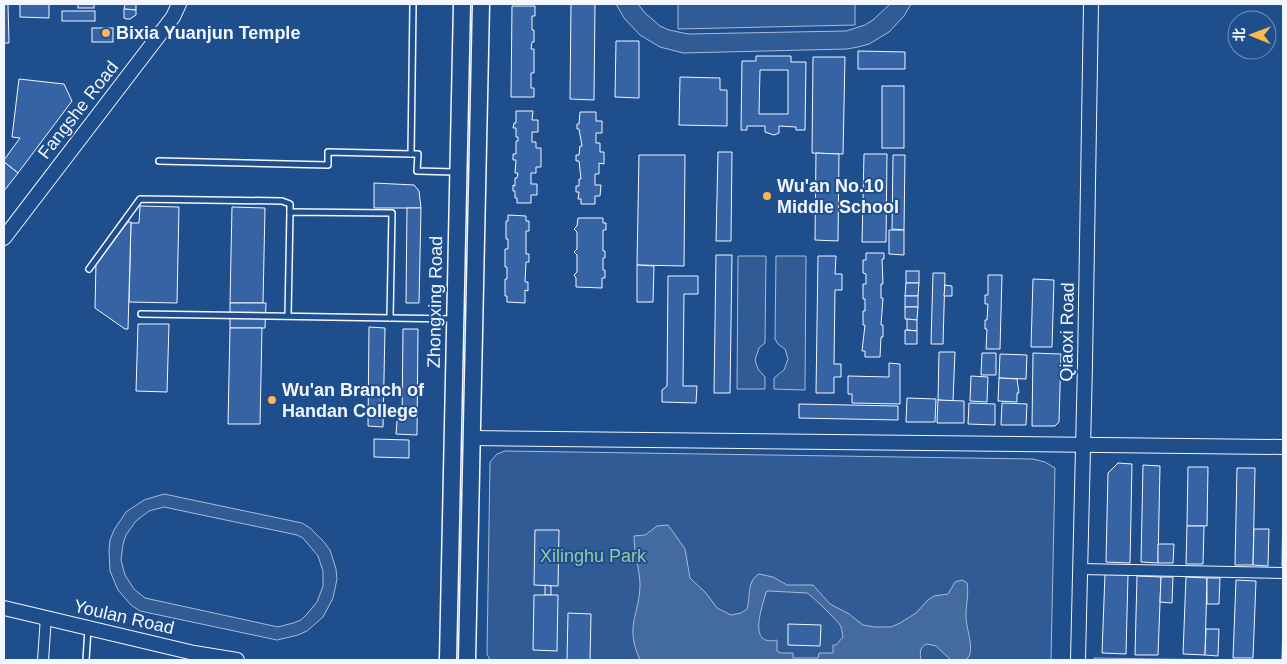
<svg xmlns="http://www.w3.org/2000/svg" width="1287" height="664" font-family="Helvetica,'Noto Sans SC',sans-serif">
	<rect width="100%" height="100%" fill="#1f4e8c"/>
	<g fill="#305b95" stroke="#a8bbd7" fill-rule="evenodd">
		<path d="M616,4H638L645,13L660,26L669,30L688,34L846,31L865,25L873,20L890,4H911L904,16L889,32L869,44L858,47L847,49L683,53L660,47L640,35L624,18Z"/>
		<path d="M678,4H855V25L678,29Z"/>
		<path d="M738,256H766L765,343L759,348L755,360L758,369L765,377V389H737Z"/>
		<path d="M776,256H806L805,390L774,389V378L784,370L788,359L785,349L778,344L775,339Z"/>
		<path d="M505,451L1033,459L1045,462L1055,468L1051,660H490L487,654L490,462L497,454Z"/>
		<path d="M164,494L302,523L310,528L324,542L330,550L336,569L337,579L333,598L323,617L307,631L298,635L277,640L140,611L131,605L118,590L110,571L109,550L110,540L114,530L126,512L144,500ZM164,507L297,535L303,538L318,556L323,571V586L317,602L307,614L301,620L293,623L278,627L145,598L134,589L125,575L121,560L123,544L126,535L136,521L149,511Z"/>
		<path d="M1094,658L1226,660H1094Z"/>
	</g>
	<path fill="#446ba0" stroke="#a8bbd7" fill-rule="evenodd" d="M668,525L685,549L690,578L706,593L717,608L731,615L741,613L747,609C751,596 746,582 759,574L773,577L787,585H813L830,604L849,614L863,625L875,627H891L900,623L916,613L928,600L934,596L948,594L955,582L962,580L967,583C969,595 966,604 966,615C965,626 976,650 967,659C963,662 955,660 951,660L936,646L927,644C919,647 920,654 921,660H640C624,624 640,616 640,583C639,567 634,552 634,536L645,535L657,526ZM769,591L807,593C810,594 838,621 840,625C842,628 842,633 843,637L836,645H833V653H819L818,658H793V653H781L777,651V640C747,647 762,608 766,592Z"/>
	<g fill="#3563a3" stroke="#f2f6ff" fill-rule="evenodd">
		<path d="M4,4H8L9,43H4Z"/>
		<path d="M20,4H49V18L20,17Z"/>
		<rect x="78" y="4" width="16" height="4"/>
		<path d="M125,4H136V10L124,9Z"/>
		<path d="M571,4H595L594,100L570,99Z"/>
		<path d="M512,6H535V16H532V30H534V42H532L531,49H534V73H531V88H534V97H511Z"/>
		<path d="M124,9L136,10V15L130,19H126L124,18Z"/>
		<rect x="62" y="11" width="33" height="10"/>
		<rect x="92" y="28" width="21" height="14"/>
		<path d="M616,41H639V98L615,97Z"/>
		<path d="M858,51L905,52V69H858Z"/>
		<path d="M756,56H791V62H806L805,130H796V127L779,126V133L774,135L765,132V126H747V130H741L742,61H756ZM760,70H788V114H759Z"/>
		<path d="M813,57H845L843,154L812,153Z"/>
		<path d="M680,77L720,78V90H727V126L679,125Z"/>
		<path d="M19,79L64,84L72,101L18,173L4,162V160L20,138L12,137Z"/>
		<rect x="882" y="86" width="22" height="62"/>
		<path d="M516,111H533L532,120H538V132H532V142H536V148H541V167H536V173H531V184H537V195H531V203H517V198H515V191H513V185L515,186V178H517L518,173H515L516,160H513V154H516V141H518V137H516V128H513L514,123H516Z"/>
		<path d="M580,112H596V121H602V133H596V143H600V152H604V164L599,163V174H595V185H601L600,196H595V204H581V199H578L579,192H576V186H579V179H581L579,161H576V155H579L580,146H582L579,129H577V124H579Z"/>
		<path d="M718,152H732L731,241H716Z"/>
		<path d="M816,153L839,154L838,241L815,240Z"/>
		<path d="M864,154H887L886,242H862Z"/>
		<path d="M639,155H685L684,266L637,265Z"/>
		<path d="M893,155H905L904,230L892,229Z"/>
		<path d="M4,162L18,173L4,191Z"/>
		<path d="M374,183L414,185L419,191L421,208H374Z"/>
		<path d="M140,206L179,207L177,303L129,302L131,223H139Z"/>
		<path d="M232,207L265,208L263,303H230Z"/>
		<path d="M407,208H421L419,303H406Z"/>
		<path d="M508,215L526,216V221H529V231H526V254H529V262H526L525,282H528V291L525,290V303L507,302V296H505V279H507V267H505V249H508V239H506V221H508Z"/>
		<path d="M578,218H603V223H606V230H603V251H605V258H603V270H605V278H602V288L576,287V278L574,275L577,272V255L574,252L577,249V232L574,229L577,226Z"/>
		<path d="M128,222H131L128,329H125L95,308L96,263Z"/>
		<path d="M889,230H904V255L889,254Z"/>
		<path d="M866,253H884V259H882L883,284H881V298H883L881,325H883V337H881L880,357H865V351H862L865,325H863V311H865V299H863V284H866V274L863,273V260H866Z"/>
		<path d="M716,255H732L730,393H714Z"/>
		<path d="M818,256H836L835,274H842V290H835L834,364H841V377H834V393H816Z"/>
		<path d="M637,265L654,266L653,302H637Z"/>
		<rect x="906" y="271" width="13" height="12"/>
		<path d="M933,273H945L943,344H931Z"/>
		<path d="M988,275H1002L1000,349H986L987,329H985V320H987L988,304H985V295H988Z"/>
		<path d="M668,276H698V294H684L683,386H697L696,403L662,402V390L667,386Z"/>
		<path d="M1033,279L1054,280L1052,347H1031Z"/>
		<path d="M906,283H919L918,296H905Z"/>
		<path d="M945,285L952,286V296H944Z"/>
		<rect x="905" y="296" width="13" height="11"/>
		<path d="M230,303H266L265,328H230Z"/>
		<path d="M905,307H918L917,320L905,319Z"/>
		<path d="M907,319L917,320V331L907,330Z"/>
		<path d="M138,324H169L167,392L136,391Z"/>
		<path d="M369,327L385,328L383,427L368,426Z"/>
		<path d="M230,328H262L260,424H228Z"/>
		<path d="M403,329H418L417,435L396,434L397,421H402Z"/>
		<path d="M905,330L917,331V344H905Z"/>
		<path d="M939,352H955L953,401L938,400Z"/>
		<path d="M982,353H996V375H981Z"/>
		<path d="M1033,353L1061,354L1059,422L1055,426H1032Z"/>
		<path d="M1000,354L1027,355L1026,379L999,378Z"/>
		<path d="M889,363L900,364V404L852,403V394H848V376L889,377Z"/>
		<path d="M971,376L988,377L987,402L970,401Z"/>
		<path d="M999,378L1017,379L1019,393H1017V402L998,401Z"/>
		<path d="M907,398L936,399L935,422H906Z"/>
		<path d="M938,400L964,401V423H937Z"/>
		<path d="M969,403L995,404V425L968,424Z"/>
		<path d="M1002,403L1027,404L1026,425H1001Z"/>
		<path d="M799,404L898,406V420L799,418Z"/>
		<path d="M374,439L409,440V458L374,457Z"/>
		<path d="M1118,463L1132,464L1130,563L1106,562L1108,473Z"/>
		<path d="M1143,465L1160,466L1158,563L1141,562Z"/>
		<path d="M1188,467H1208L1207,526H1187Z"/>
		<path d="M1237,468H1255L1253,565H1235Z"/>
		<path d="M1283,502V566H1282Z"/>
		<path d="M1187,526H1204L1203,564H1186Z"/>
		<path d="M1254,529H1269L1268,566L1253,565Z"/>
		<path d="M535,530H559L558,586L534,585Z"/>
		<path d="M1158,544H1174L1173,563H1158Z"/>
		<path d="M1105,574L1128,575L1126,654L1102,653Z"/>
		<path d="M1137,576L1161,577L1158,655H1135Z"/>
		<path d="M1161,577H1173L1172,603L1160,602Z"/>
		<path d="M1186,577L1207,578L1205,655L1183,654Z"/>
		<path d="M1207,578H1220L1219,604H1207Z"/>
		<path d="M1236,580L1256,581L1253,658H1233Z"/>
		<path d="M545,585L551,586V595H545Z"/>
		<path d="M534,595H558L557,651L533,650Z"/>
		<path d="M568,613L591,614L590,660H567Z"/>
		<path d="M1283,622V659H1282Z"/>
		<path d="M788,624L821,625L820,646L788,645Z"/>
		<path d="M1206,629H1219L1218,656L1205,655Z"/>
	</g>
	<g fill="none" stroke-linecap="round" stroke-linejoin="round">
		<g stroke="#f2f6ff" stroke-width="8">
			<g id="service">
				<path d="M411,154L413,4"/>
				<path d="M159,161L328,165V152L411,154H418L417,171L455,172"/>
				<path d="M89,269L140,199L282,201L290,204V212"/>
				<path d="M141,314L453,319"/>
				<path d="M288,316L290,212L392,213L390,318"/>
				<path d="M86,660L88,628"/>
			</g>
		</g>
		<g stroke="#f2f6ff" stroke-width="12">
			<g id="minor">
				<path d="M1080,569L1283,573"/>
				<path d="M43,660L46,617"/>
			</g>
		</g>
		<g stroke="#f2f6ff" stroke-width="16">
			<g id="tertiary">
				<path d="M4,238L173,17L179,4"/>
				<path d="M472,438L1283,447"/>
				<path d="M4,608L194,653L237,660"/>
				<path d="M1078,660L1085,364L1091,4"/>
			</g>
		</g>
		<g stroke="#f2f6ff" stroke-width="19">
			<g id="primary">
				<path d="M448,660L462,4"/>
				<path d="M467,660L481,4"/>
			</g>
		</g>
		<use href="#service" stroke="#1f4e8c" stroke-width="5"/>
		<use href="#minor" stroke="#1f4e8c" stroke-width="10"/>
		<use href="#tertiary" stroke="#1f4e8c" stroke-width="14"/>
		<use href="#primary" stroke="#1f4e8c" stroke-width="16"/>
	</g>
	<g fill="#ffb74d" stroke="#1f4e8c" stroke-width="2">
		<circle cx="106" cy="33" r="5"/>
		<circle cx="767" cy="196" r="5"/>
		<circle cx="272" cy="400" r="5"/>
	</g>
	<g text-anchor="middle" stroke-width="4" stroke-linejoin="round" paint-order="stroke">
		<g font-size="18" font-weight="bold" fill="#f2f6ff" stroke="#1f4e8c" text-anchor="start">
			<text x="116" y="39">Bixia Yuanjun Temple</text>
			<text x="777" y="192">Wu'an No.10<tspan x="777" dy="21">Middle School</tspan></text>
			<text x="282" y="396">Wu'an Branch of<tspan x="282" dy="21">Handan College</tspan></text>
		</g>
		<g font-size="18" fill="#f2f6ff" stroke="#1f4e8c">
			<text transform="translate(78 110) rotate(-52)" y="6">Fangshe Road</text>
			<text transform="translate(435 302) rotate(-89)" y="6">Zhongxing Road</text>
			<text transform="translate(1067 332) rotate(-89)" y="6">Qiaoxi Road</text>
			<text transform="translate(124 617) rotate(13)" y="6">Youlan Road</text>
		</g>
		<g font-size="18" fill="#97c8a6" stroke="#1f4e8c">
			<text x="593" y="562">Xilinghu Park</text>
		</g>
	</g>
	<rect width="1287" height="664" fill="none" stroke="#f2f6ff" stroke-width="10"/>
	<g transform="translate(1252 35) rotate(271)"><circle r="24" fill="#1f4e8c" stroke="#7391ba"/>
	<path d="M0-4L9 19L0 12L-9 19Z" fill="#ffb74d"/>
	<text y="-8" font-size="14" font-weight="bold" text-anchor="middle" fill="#f2f6ff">北</text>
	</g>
</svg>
